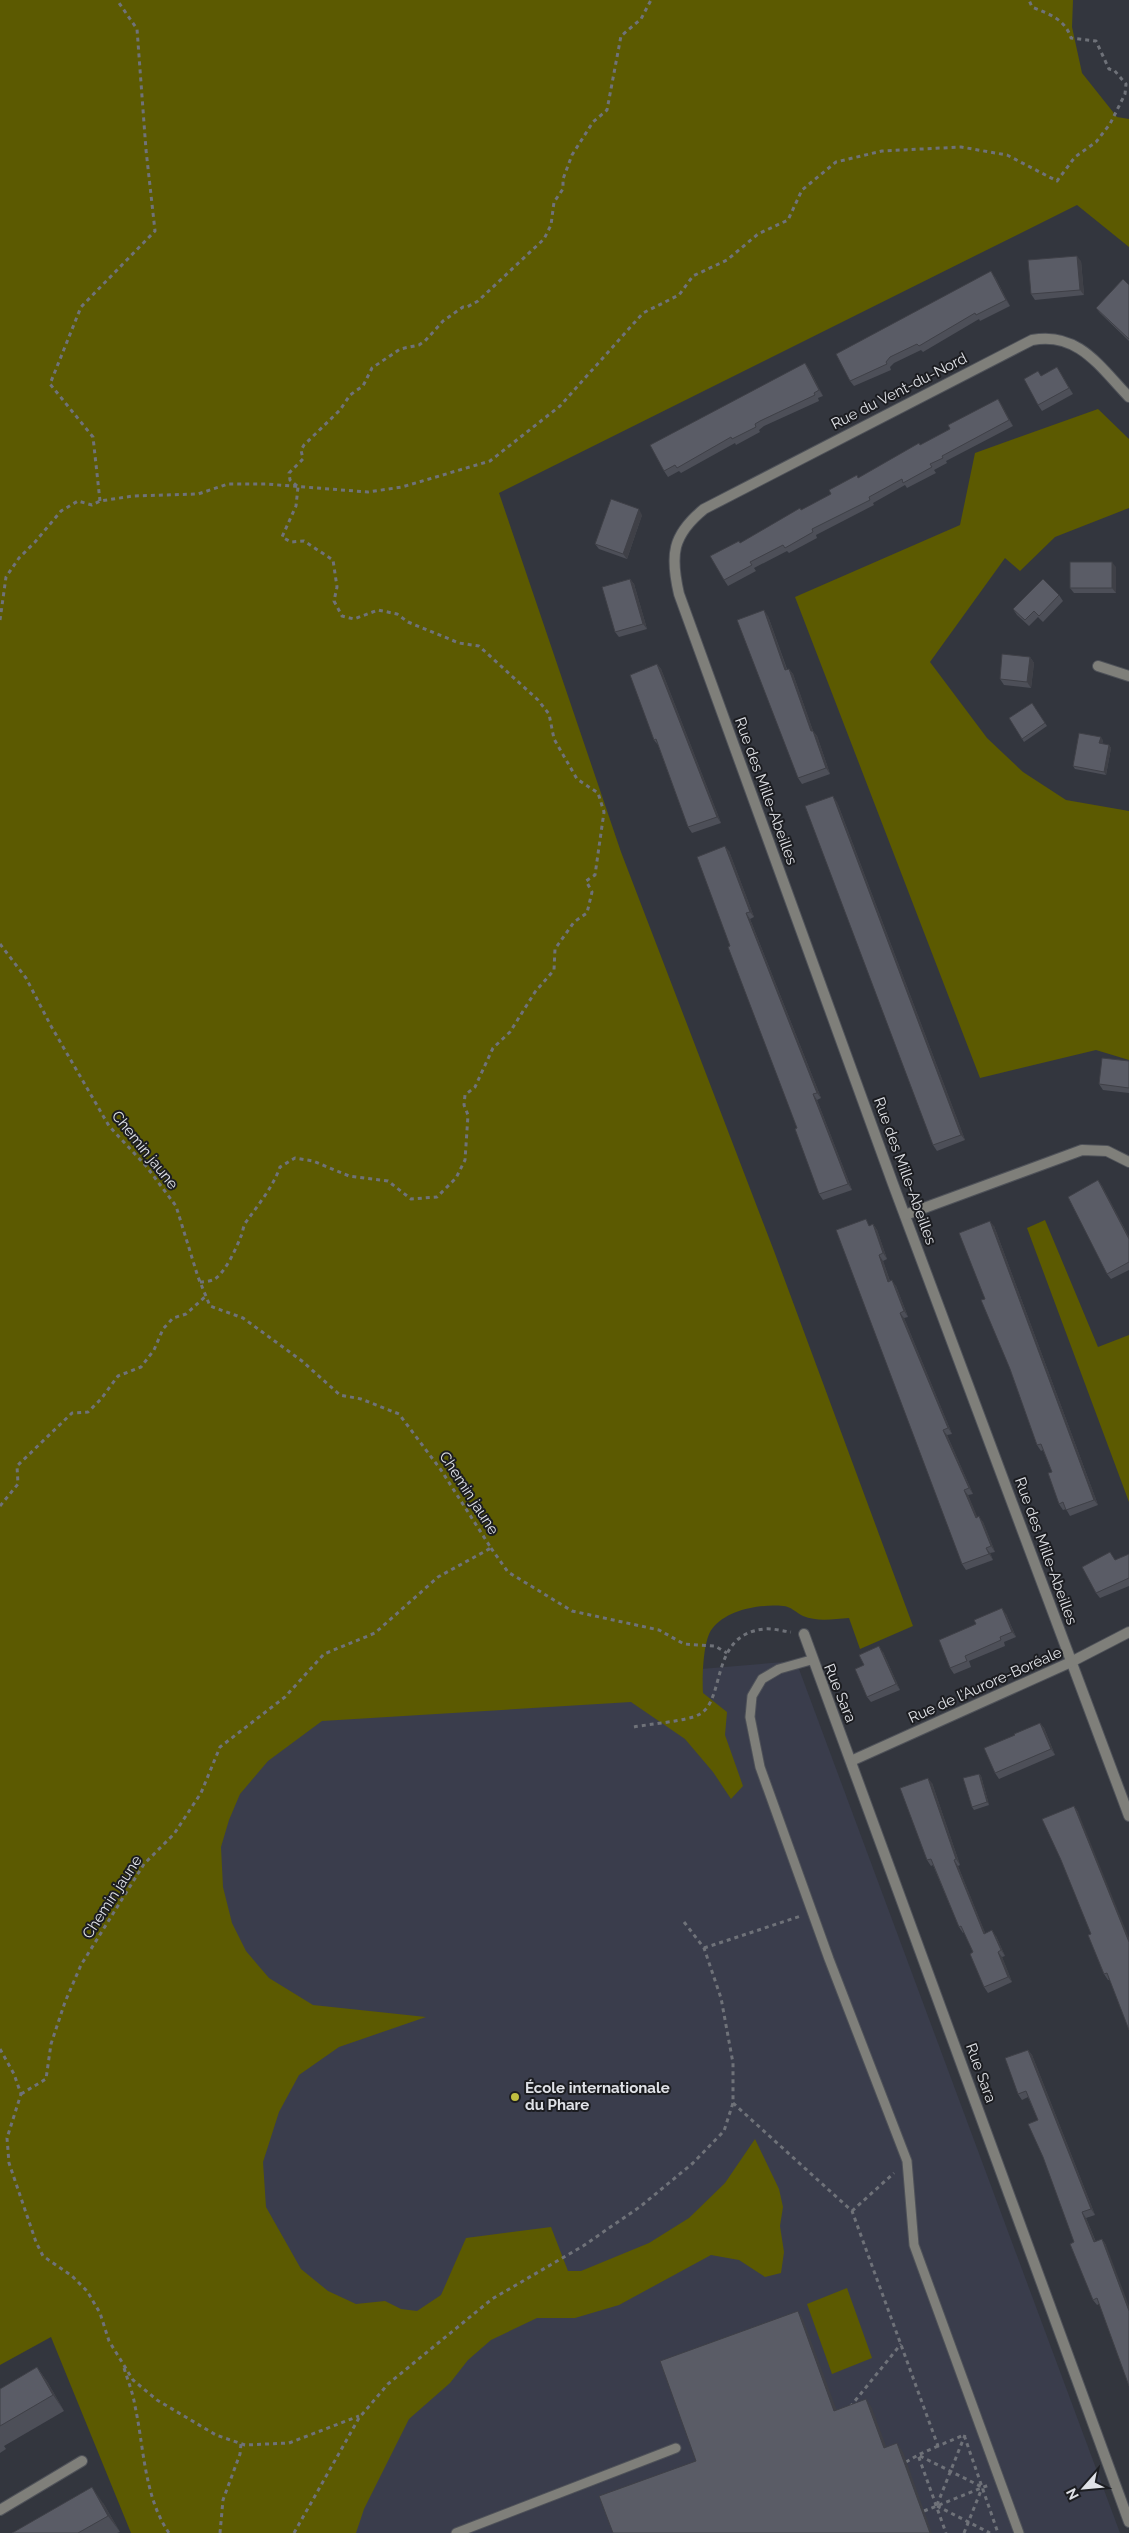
<svg xmlns="http://www.w3.org/2000/svg" width="1129" height="2533" font-family="Raleway,sans-serif">
	<rect width="100%" height="100%" fill="#33363e"/>
	<path fill="#3a3d4c" d="M796,1661L1120,2533H131L157,1714Z"/>
	<g fill="#5c5a01">
		<path d="M0,0H1073L1072,27L1082,73L1117,117L1129,119V247L1077,205L499,493L621,852L774,1251L913,1626L860,1649L849,1618C834,1619 817,1622 803,1616C797,1613 790,1606 783,1606C760,1604 727,1609 712,1629C703,1640 702,1678 703,1693L727,1712L725,1735L743,1786L731,1799L713,1772L685,1739L631,1702L322,1721L268,1761L240,1794L229,1820L221,1847L223,1887L232,1923L246,1951L269,1978L313,2005L426,2017L339,2047L299,2075L279,2112L263,2162L266,2207L301,2269L328,2291L356,2304L385,2301L401,2309L417,2311L441,2295L466,2238L551,2227L568,2271H581L649,2243L689,2218L725,2183L755,2139L779,2189L783,2207L780,2226L784,2252L781,2273L765,2277L739,2260L711,2255L619,2305L575,2318H537L491,2340L468,2360L450,2383L409,2419L364,2509L356,2533H131L51,2337L0,2365Z"/>
		<path d="M1098,409L1129,439V508L1055,537L1020,571L1005,558L930,662L987,738L1023,772L1066,800L1129,811V1060L1096,1050L980,1078L795,597L960,525L975,453Z"/>
		<path d="M1045,1220L1098,1347L1129,1335V1502L1027,1228Z"/>
		<path d="M847,2288L872,2358L832,2374L807,2304Z"/>
	</g>
	<g fill="none" stroke-linecap="round" stroke-linejoin="round">
		<g stroke="#4f5259" stroke-width="11">
			<g id="service">
				<path d="M811,1660L779,1669L762,1679L752,1696L750,1717L760,1767L829,1959L907,2161L914,2245L1019,2533"/>
				<path d="M456,2533L676,2448"/>
			</g>
		</g>
		<g stroke="#4f5259" stroke-width="12">
			<g id="minor">
				<path d="M1129,397C1100,367 1078,331 1032,340L704,509C672,535 670,555 679,594L893,1184L1129,1816"/>
				<path d="M1098,666L1129,676"/>
				<path d="M905,1215L1082,1150L1107,1151L1129,1162"/>
				<path d="M804,1634L1129,2522"/>
				<path d="M851,1761L1071,1662L1129,1632"/>
				<path d="M0,2510L82,2461"/>
			</g>
		</g>
		<g stroke="#6f7279" stroke-width="3" stroke-dasharray="4 4" stroke-linecap="butt">
			<path d="M297,486L290,480L289,473L303,459L301,450L304,445L340,410L350,395L363,386L372,368L400,349L419,345L425,341L443,321L463,307H467L478,301L544,239L551,225L554,202L563,189V179L572,155L593,122L607,110L621,36L641,19L651,0"/>
			<path d="M100,501L93,437L50,384L81,307L155,231L146,150L137,29L117,0"/>
			<path d="M0,620L6,577L19,558L35,542L61,511L78,501L92,505L100,501L133,496L198,494L228,484H266L368,492L402,487L490,461L560,406L643,313L679,295L693,276L727,260L758,234L788,220L802,190L836,162L882,151L961,147L1007,155L1057,181L1075,157L1096,142L1110,124L1125,94L1126,84L1114,70L1109,69L1096,41L1071,38C1065,19 1049,14 1032,7L1029,0"/>
			<path d="M0,944L26,978L51,1026L109,1126L146,1166L176,1206L198,1277L210,1306L243,1318L302,1361L340,1395L361,1399L399,1414L441,1470L491,1548L438,1577L375,1633L324,1654L285,1697L220,1747L201,1793L174,1834L144,1864L81,1965L65,2002L51,2044L46,2079L21,2094"/>
			<path d="M200,1282C205,1282 211,1281 215,1279C226,1271 236,1249 241,1236C243,1232 243,1226 246,1222C258,1205 273,1187 280,1167L295,1158L313,1161L349,1176L388,1181L411,1199L437,1197L456,1178L465,1160L468,1115L464,1105L465,1095L475,1087L493,1048L510,1032L535,992L554,970L555,949L574,922L587,913L592,892L586,881L595,875L604,812L598,793L577,779L554,739L549,714L538,700L479,646L459,643L408,622L397,614L378,610L354,619L342,616L334,601L337,587L333,560L304,541L291,542L282,537L296,506L298,487"/>
			<path d="M0,1506L18,1484L17,1466L72,1413L88,1412L101,1399L118,1376L141,1367L154,1350L163,1329L173,1318L186,1314L206,1296"/>
			<path d="M491,1548L508,1572L572,1611L659,1630L684,1644L715,1646L727,1653"/>
			<path d="M634,1727C649,1724 687,1721 698,1715C727,1702 708,1635 764,1629C772,1628 782,1631 791,1632"/>
			<path d="M704,1948L801,1916"/>
			<path d="M0,2049L14,2074L21,2094L7,2138L9,2163L36,2242L43,2256L72,2276L87,2291L100,2313L109,2341L133,2380L157,2400L216,2435L245,2445L289,2443L359,2416"/>
			<path d="M733,2103L852,2211L938,2446L964,2435L998,2533"/>
			<path d="M852,2211L894,2173"/>
			<path d="M124,2368C128,2381 133,2393 135,2406C144,2447 144,2497 169,2533"/>
			<path d="M850,2407L901,2344"/>
			<path d="M938,2446L918,2455L946,2533"/>
			<path d="M906,2462L918,2455L982,2487"/>
			<path d="M937,2505L965,2435"/>
			<path d="M937,2506L990,2533"/>
			<path d="M924,2511L989,2485"/>
			<path d="M220,2533L223,2500L240,2454L241,2444"/>
			<path d="M294,2533L359,2418L388,2384L492,2299L583,2246L641,2206L693,2163L724,2131L733,2103V2063L721,1998L704,1948L684,1922"/>
			<path d="M964,2533L982,2488"/>
		</g>
		<use href="#service" stroke="#7f7f7a" stroke-width="9"/>
		<use href="#minor" stroke="#7f7f7a" stroke-width="10"/>
	</g>
	<g fill="#4d4f58">
		<path d="M1081,261L1084,295L1035,300L1031,294Z"/>
		<path d="M995,277L1010,306L980,321L979,319L923,352L921,350L894,363L890,367L891,370L854,386L850,381Z"/>
		<path d="M1129,285V341L1100,313L1096,308Z"/>
		<path d="M805,363L809,369L823,396L818,398L819,401L764,426L759,430L760,432L736,445L735,443L681,473L679,471L668,477L664,471Z"/>
		<path d="M1057,367L1073,394L1042,411L1038,405L1042,376Z"/>
		<path d="M998,399L1013,426L946,461L947,463L934,470L936,473L907,488L905,485L873,503L874,505L816,535L817,538L789,553L787,551L754,568L756,571L728,586L724,580L802,510L831,494L859,478L950,429Z"/>
		<path d="M642,515L627,559L599,549L595,544Z"/>
		<path d="M1116,567V593H1074L1070,588Z"/>
		<path d="M630,579L634,584L647,629L619,637L615,632Z"/>
		<path d="M1059,595L1063,601L1043,622L1038,617L1029,626L1017,615L1013,609Z"/>
		<path d="M768,616L787,669H789L793,674L813,731L817,736L830,774L802,784L798,778Z"/>
		<path d="M1030,657L1034,663L1031,688L1004,685L1000,679Z"/>
		<path d="M657,664L661,669L721,823L692,833L688,827L658,745L654,740Z"/>
		<path d="M1032,703L1047,726L1024,742L1009,718Z"/>
		<path d="M1103,740L1102,744L1109,745L1111,748L1106,775L1075,769L1073,766Z"/>
		<path d="M837,802L965,1140L937,1151L933,1145Z"/>
		<path d="M729,851L754,917L750,919L821,1098L817,1100L852,1190L823,1200L819,1194L797,1128L730,946Z"/>
		<path d="M1129,1061V1093L1103,1090L1099,1084Z"/>
		<path d="M1098,1180L1102,1186L1129,1237V1270L1111,1279L1107,1274Z"/>
		<path d="M873,1224L877,1230L887,1259L883,1261L890,1281L896,1286L908,1317L904,1318L952,1434L947,1435L973,1494L968,1495L977,1517L983,1522L995,1552L990,1553L993,1560L966,1570L962,1564L871,1225Z"/>
		<path d="M994,1226L1098,1505L1070,1516L1066,1509L1063,1510L1059,1504L1052,1472L1043,1450L1041,1451L1037,1445L985,1299Z"/>
		<path d="M1129,1554V1586L1100,1598L1096,1593L1115,1560Z"/>
		<path d="M1006,1614L1016,1637L1004,1642L1005,1646L969,1661L971,1667L954,1674L950,1668Z"/>
		<path d="M883,1652L900,1690L871,1702L867,1697L864,1665Z"/>
		<path d="M1040,1723L1044,1728L1055,1755L999,1779L995,1773L1015,1735Z"/>
		<path d="M979,1774L981,1776L989,1805L974,1810L972,1807Z"/>
		<path d="M932,1783L960,1865L958,1866L985,1933L996,1936L1005,1956L1002,1957L1012,1982L988,1993L984,1987L973,1952L964,1932L963,1933L959,1927L933,1865L931,1866L927,1860Z"/>
		<path d="M1074,1806L1078,1812L1109,1980H1108L1104,1974L1091,1934Z"/>
		<path d="M1028,2050L1032,2055L1095,2215L1086,2218L1096,2242L1102,2239L1106,2245L1099,2304L1097,2305L1093,2300L1074,2242L1038,2120L1028,2097L1022,2100L1018,2094Z"/>
		<path d="M37,2367L48,2383L64,2411L4,2446L6,2449L0,2453V2389Z"/>
		<path d="M103,2503L120,2532L117,2533H12Z"/>
	</g>
	<g fill="#3f4047">
		<path d="M1077,256L1081,261L1084,295L1080,290Z"/>
		<path d="M991,271L995,277L1010,306L1006,300Z"/>
		<path d="M805,363L809,369L823,396L819,390Z"/>
		<path d="M1057,367L1061,373L1073,394L1069,388Z"/>
		<path d="M998,399L1002,405L1013,426L1009,420Z"/>
		<path d="M639,509L642,515L627,559L623,554Z"/>
		<path d="M1112,562L1116,567V593L1112,588Z"/>
		<path d="M630,579L634,584L647,629L643,624Z"/>
		<path d="M764,610L768,616L789,676L785,670Z"/>
		<path d="M1030,657L1034,663L1031,688L1027,682Z"/>
		<path d="M657,664L661,669L721,823L717,817Z"/>
		<path d="M789,669L793,674L813,731L817,736L830,774L826,768L811,731Z"/>
		<path d="M1101,737L1103,740L1101,746L1099,743Z"/>
		<path d="M1109,745L1111,748L1106,775L1104,772Z"/>
		<path d="M833,796L837,802L965,1140L961,1135Z"/>
		<path d="M725,846L729,851L754,917L750,912Z"/>
		<path d="M746,913L750,919L821,1098L817,1093Z"/>
		<path d="M813,1094L817,1100L852,1190L848,1184Z"/>
		<path d="M1098,1180L1102,1186L1129,1237V1239Z"/>
		<path d="M990,1221L994,1226L1098,1505L1094,1500Z"/>
		<path d="M873,1224L877,1230L887,1259L883,1253Z"/>
		<path d="M879,1255L883,1261L892,1288L888,1282Z"/>
		<path d="M892,1280L896,1286L908,1317L904,1311Z"/>
		<path d="M900,1313L904,1318L952,1434L948,1428Z"/>
		<path d="M943,1430L947,1435L973,1494L969,1488Z"/>
		<path d="M964,1490L968,1495L980,1523L976,1518Z"/>
		<path d="M979,1516L983,1522L995,1552L991,1546Z"/>
		<path d="M986,1548L990,1553L993,1560L989,1554Z"/>
		<path d="M1002,1608L1006,1614L1016,1637L1012,1632Z"/>
		<path d="M879,1646L883,1652L900,1690L896,1684Z"/>
		<path d="M1040,1723L1044,1728L1055,1755L1051,1749Z"/>
		<path d="M979,1774L981,1776L989,1805L987,1802Z"/>
		<path d="M928,1778L932,1783L960,1865L956,1859Z"/>
		<path d="M1074,1806L1078,1812L1129,1938V1942Z"/>
		<path d="M954,1860L958,1866L988,1940L984,1934Z"/>
		<path d="M992,1930L996,1936L1005,1956L1001,1950Z"/>
		<path d="M998,1952L1002,1957L1012,1982L1008,1977Z"/>
		<path d="M1028,2050L1032,2055L1095,2215L1091,2209Z"/>
		<path d="M1082,2212L1086,2218L1098,2248L1094,2242Z"/>
		<path d="M1102,2239L1106,2245L1129,2306V2311Z"/>
		<path d="M798,2311L803,2319L840,2419L834,2411Z"/>
		<path d="M37,2367L48,2383L64,2411L53,2395Z"/>
		<path d="M866,2399L872,2408L890,2457L884,2448Z"/>
		<path d="M897,2443L903,2452L932,2533H930Z"/>
		<path d="M92,2487L103,2503L120,2532L108,2516Z"/>
	</g>
	<g fill="#5a5c66" stroke="#3f4047">
		<path d="M1077,256L1080,290L1031,294L1028,260Z"/>
		<path d="M991,271L1006,300L976,315L975,313L919,346L917,344L890,357L886,362L887,364L850,381L836,354Z"/>
		<path d="M1123,279L1129,285V339L1096,308Z"/>
		<path d="M805,363L819,390L814,393L815,395L760,421L755,424L756,427L732,439L731,437L677,468L675,465L664,471L650,445Z"/>
		<path d="M1057,367L1069,388L1038,405L1024,379L1038,371L1041,376Z"/>
		<path d="M998,399L1009,420L942,456L943,458L930,464L932,467L903,483L902,479L869,497L870,500L812,529L813,532L785,548L783,545L750,562L752,565L724,580L710,556L739,541L740,543L800,508L801,510L831,494L829,490L857,475L858,478L919,443L920,445L950,429L948,425Z"/>
		<path d="M611,499L639,509L623,554L595,544Z"/>
		<rect x="1070" y="562" width="42" height="26"/>
		<path d="M630,579L643,624L615,632L602,587Z"/>
		<path d="M1043,579L1059,595L1039,616L1034,611L1025,620L1013,609Z"/>
		<path d="M764,610L785,670L789,669L811,731H813L826,768L798,778L737,620Z"/>
		<path d="M1002,654L1030,657L1027,682L1000,679Z"/>
		<path d="M657,664L717,817L688,827L656,739L654,740L630,675Z"/>
		<path d="M1032,703L1045,723L1022,739L1009,718Z"/>
		<path d="M1079,733L1101,737L1099,743L1109,745L1104,772L1073,766Z"/>
		<path d="M833,796L961,1135L933,1145L805,806Z"/>
		<path d="M725,846L750,912L746,913L817,1093L813,1094L848,1184L819,1194L795,1129L797,1128L728,947L730,946L697,857Z"/>
		<path d="M1102,1058L1129,1061V1088L1099,1084Z"/>
		<path d="M1098,1180L1129,1239V1262L1107,1274L1068,1197Z"/>
		<path d="M866,1219L869,1226L873,1224L883,1253L879,1255L888,1282L892,1280L904,1311L900,1313L948,1428L943,1430L969,1488L964,1490L976,1518L979,1516L991,1546L986,1548L989,1554L962,1564L836,1230Z"/>
		<path d="M990,1221L1094,1500L1066,1510L1063,1502L1059,1504L1048,1473L1052,1472L1041,1444L1037,1445L1010,1369L981,1300L985,1299L959,1233Z"/>
		<path d="M1110,1552L1115,1560L1129,1554V1578L1096,1593L1082,1567Z"/>
		<path d="M1002,1608L1012,1632L1000,1637L1001,1640L965,1656L967,1661L950,1668L939,1640L976,1624L974,1620Z"/>
		<path d="M879,1646L896,1684L867,1697L855,1669L864,1665L859,1655Z"/>
		<path d="M1040,1723L1051,1749L995,1773L984,1748L1015,1735L1014,1734Z"/>
		<path d="M979,1774L987,1802L972,1807L963,1778Z"/>
		<path d="M928,1778L956,1859L954,1860L984,1934L992,1930L1001,1950L998,1952L1008,1977L984,1987L970,1954L973,1952L961,1926L959,1927L931,1859L927,1860L900,1788Z"/>
		<path d="M1074,1806L1129,1942V2030L1107,1973L1104,1974L1088,1935L1091,1934L1061,1860L1042,1819Z"/>
		<path d="M1028,2050L1091,2209L1082,2212L1094,2242L1102,2239L1129,2311V2386L1097,2298L1093,2300L1070,2244L1074,2242L1043,2157L1028,2124L1038,2120L1026,2091L1018,2094L1005,2058Z"/>
		<path d="M798,2311L834,2411L866,2399L884,2448L897,2443L930,2533H613L599,2496L696,2461L660,2361Z"/>
		<path d="M37,2367L53,2395L0,2426V2389Z"/>
		<path d="M92,2487L108,2516L78,2533H12Z"/>
	</g>
	<circle fill="#c0be40" stroke="#1c1d21" stroke-width="2" cx="515" cy="2097" r="5"/>
	<g text-anchor="middle" stroke-width="4" stroke-linejoin="round" paint-order="stroke">
		<g font-size="15" fill="#e0e2e7" stroke="#1c1d21">
			<text transform="translate(899 391) rotate(-27)" y="5">Rue du Vent-du-Nord</text>
			<text transform="translate(766 791) rotate(70)" y="5">Rue des Mille-Abeilles</text>
			<text transform="translate(145 1150) rotate(51)" y="5">Chemin jaune</text>
			<text transform="translate(905 1171) rotate(70)" y="5">Rue des Mille-Abeilles</text>
			<text transform="translate(469 1493) rotate(57)" y="5">Chemin jaune</text>
			<text transform="translate(1046 1551) rotate(70)" y="5">Rue des Mille-Abeilles</text>
			<text transform="translate(985 1685) rotate(-24)" y="5">Rue de l'Aurore-Boréale</text>
			<text transform="translate(840 1693) rotate(68)" y="5">Rue Sara</text>
			<text transform="translate(112 1897) rotate(-57)" y="5">Chemin jaune</text>
			<text transform="translate(981 2073) rotate(70)" y="5">Rue Sara</text>
		</g>
		<g font-size="15" font-weight="bold" fill="#e0e2e7" stroke="#1c1d21" text-anchor="start">
			<text x="525" y="2093">École internationale<tspan x="525" dy="17">du Phare</tspan></text>
		</g>
	</g>
	<g transform="translate(1084 2488) rotate(243)" stroke="#1c1d21" stroke-width="4" paint-order="stroke">
	<path d="M0-4L9 19L0 12L-9 19Z" fill="#e0e2e7"/>
	<text y="-8" font-size="14" font-weight="bold" text-anchor="middle" fill="#e0e2e7">N</text>
	</g>
</svg>
